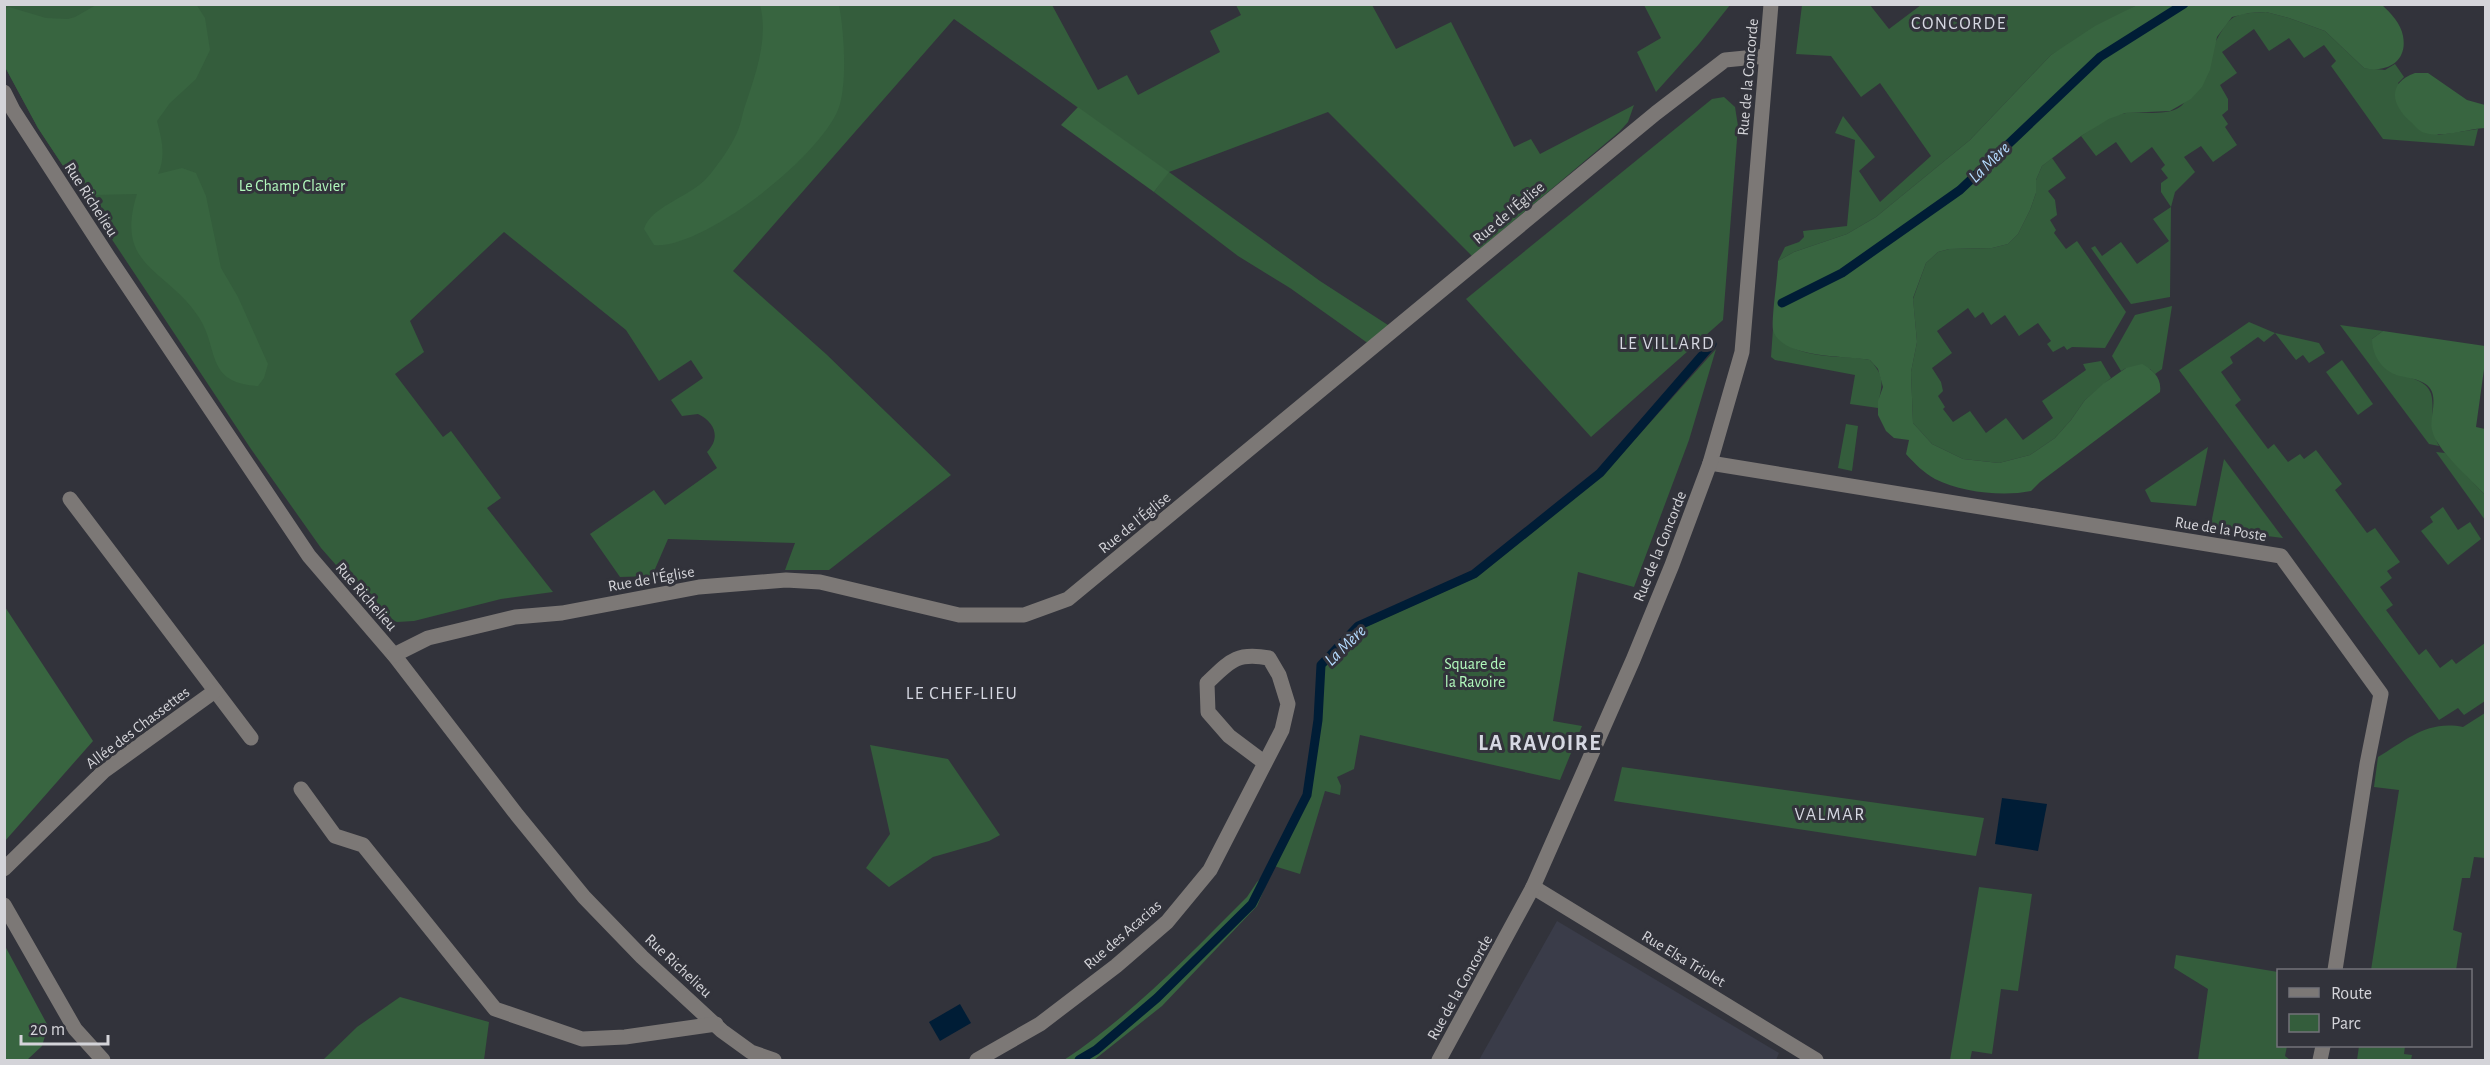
<svg xmlns="http://www.w3.org/2000/svg" width="2490" height="1065" font-family="'Alegreya Sans',sans-serif">
	<rect width="100%" height="100%" fill="#32333b"/>
	<path fill="#3a3c49" d="M1557,921L1779,1053L1776,1060H1479Z"/>
	<g fill="#345d3c">
		<path d="M4,5H1052L1098,90L1127,75L1138,95L1220,52L1210,31L1241,15L1236,5H1372L1396,49L1451,22L1514,147L1531,139L1540,154L1634,105L1628,122L1619,132L1472,256L1328,112L1169,172L1320,281L1391,327L1369,344L1290,288L1238,256L1154,192L1168,172L954,19L733,271L826,354L951,475L829,570H785L795,543L668,539L652,576L620,577L590,534L654,490L665,505L717,468L707,452C721,438 715,422 698,414L682,416L671,400L703,378L691,360L659,381L626,330L504,232L410,321L424,352L395,374L443,437L451,431L501,498L487,508L553,592L501,599L414,621L397,622L380,615L321,548L251,449L38,128L5,67Z"/>
		<path d="M1644,5H1730L1699,44L1656,92L1637,52L1661,38Z"/>
		<path d="M1802,5H1870L1889,29L1921,5H2137L2051,55L1970,140L1876,217L1847,234L1794,252L1778,261L1785,247L1799,242L1804,237L1803,231L1847,226L1855,140L1835,133L1843,116L1875,157L1859,171L1880,202L1931,156L1880,83L1861,97L1831,56L1796,54Z"/>
		<path d="M2266,12L2289,18L2325,31L2364,68L2385,70L2395,64L2404,77L2398,83L2438,135L2478,129L2474,146L2383,139L2331,66L2336,61L2324,45L2304,58L2289,38L2269,51L2254,29L2222,52L2237,73L2220,85L2228,99V110L2222,115L2228,124L2225,127L2237,145L2213,162L2201,146L2184,157L2195,172L2175,192L2171,207L2170,297L2131,304L2091,248L2095,246L2102,256L2121,242L2137,264L2169,241L2153,219L2171,207L2161,192V183L2168,178L2161,169L2165,165L2152,147L2131,163L2116,142L2096,156L2081,136C2094,128 2110,115 2126,113C2142,111 2172,118 2184,103C2197,86 2219,24 2234,17C2244,12 2256,13 2266,12Z"/>
		<path d="M1724,97L1735,107L1738,126L1723,320L1591,437L1466,299L1712,99Z"/>
		<path d="M2052,158L2066,178L2048,191L2055,200L2057,215L2050,220L2056,230L2054,233L2066,249L2077,241L2126,312L2105,348L2072,347L2067,350L2064,346L2053,352L2047,344L2051,341L2038,323L2019,336L2005,315L1991,325L1983,312L1975,318L1968,308L1937,331L1952,353L1932,368L1941,382L1943,391L1938,396L1945,407L1943,409L1953,422L1970,411L1986,433L2006,418L2023,440L2053,418L2042,401L2086,370L2083,364L2101,361L2111,378L2085,400L2071,420L2055,438L2030,455L1999,463L1963,459L1932,444L1913,423L1911,372L1917,342L1913,299L1926,263L1938,252L1949,249L1992,248L2008,244L2018,234L2030,210L2036,193V180L2042,166Z"/>
		<path d="M2172,306L2162,369L2155,374L2150,369L2126,368L2121,371L2112,356L2135,315Z"/>
		<path d="M2249,322L2275,333L2319,343L2325,353L2309,363L2303,355L2296,360L2275,333L2264,342L2258,337L2230,357L2233,363L2221,372L2241,400L2235,405L2268,449L2274,444L2288,462L2300,454L2304,459L2316,450L2342,484L2335,490L2367,533L2375,528L2400,562L2387,571L2392,578L2380,587L2393,605L2386,610L2419,655L2426,649L2440,668L2452,659L2456,664L2485,643V701L2464,715L2458,708L2439,720L2179,370Z"/>
		<path d="M2340,325L2383,331L2372,339L2394,374C2454,384 2421,407 2439,446L2429,444Z"/>
		<path d="M1773,329C1791,362 1838,354 1870,360C1888,380 1880,386 1878,408L1850,404L1855,375L1775,360L1771,357Z"/>
		<path d="M1716,349L1689,440L1634,587L1578,572L1553,721L1582,726L1560,780L1360,735L1354,769L1337,777L1341,786L1340,795L1325,791L1300,874L1274,866L1309,796L1321,726L1324,667L1361,629L1477,577L1603,475Z"/>
		<path d="M2342,360L2373,404L2358,415L2326,372Z"/>
		<path d="M1846,424L1858,426L1852,471L1838,468Z"/>
		<path d="M2208,447L2196,506L2151,502L2145,490Z"/>
		<path d="M2436,452L2445,453L2485,495V520Z"/>
		<path d="M2224,459L2283,538L2210,529Z"/>
		<path d="M2443,507L2458,530L2470,522L2481,539L2448,565L2421,531L2433,522L2430,517Z"/>
		<path d="M2485,713V858L2474,857L2470,878H2462L2453,930L2462,933L2456,970H2371L2399,790L2374,787L2378,757C2407,740 2427,720 2463,727Z"/>
		<path d="M870,745L948,759L1000,835L989,841L933,857L889,887L866,868L890,834Z"/>
		<path d="M1622,767L1984,818L1976,856L1614,801Z"/>
		<path d="M1979,887L2032,894L2018,991L2001,989L1992,1054L1972,1051L1970,1060H1950Z"/>
		<path d="M2176,955L2278,972V1046H2287L2285,1056L2290,1060H2198L2208,989L2174,968Z"/>
		<path d="M400,997L489,1022L484,1060H323L357,1027Z"/>
		<path d="M2359,1046H2405L2404,1054L2412,1055L2411,1060H2357Z"/>
	</g>
	<g fill="#386540">
		<path d="M196,4L205,18L210,50L196,79L170,103L157,121C162,140 166,156 158,174L182,168L196,173L206,196L221,268L238,297L268,364L264,378L258,386C204,383 220,348 198,316C166,268 114,267 137,194L94,195L75,184L38,128L5,67V9L9,7L46,18L68,19L75,17L96,5Z"/>
		<path d="M760,5H839C844,31 847,78 840,104C827,152 703,250 654,245L644,229C651,207 686,198 704,181C714,171 730,148 736,135C740,127 742,117 744,109C755,76 769,39 760,5Z"/>
		<path d="M2137,5H2382C2391,13 2401,24 2403,36C2408,62 2386,73 2364,68L2325,31L2289,18L2266,12L2249,13L2232,17L2217,37L2210,70L2202,87L2191,99L2170,111L2125,113L2109,119L2081,136L2042,166L2036,180V193L2030,210L2018,234L2008,244L1992,248L1949,249L1938,252L1926,263L1913,298L1917,342L1911,372L1913,423L1932,444L1963,459L1999,463L2030,455L2055,438L2071,420L2085,400L2103,384L2126,368L2142,364C2153,370 2162,378 2160,392L2040,482L2031,491C2002,497 1961,492 1935,479C1924,473 1914,463 1906,454L1909,440L1894,438L1886,431L1878,415V401L1883,387L1878,369L1870,360C1846,355 1781,359 1773,330C1771,319 1778,275 1778,261L1794,252L1847,234L1876,217L1970,140L2051,55L2095,26Z"/>
		<path d="M2415,73H2428L2467,100L2485,105V128C2466,129 2444,138 2425,133C2420,132 2415,126 2411,122C2391,105 2387,83 2415,73Z"/>
		<path d="M1078,107L1169,172L1154,192L1061,125Z"/>
		<path d="M2383,331L2485,346V362L2476,427L2485,429V495C2471,479 2436,450 2432,430C2429,417 2440,396 2427,385C2418,378 2406,378 2396,375C2381,369 2372,354 2372,339Z"/>
		<path d="M5,607L93,741L5,841Z"/>
		<path d="M1274,866L1257,906L1162,1006L1094,1060H1064C1132,1015 1189,955 1247,897L1257,882Z"/>
		<path d="M5,946L48,1026L42,1046L27,1060H5Z"/>
	</g>
	<g fill="#001d36">
		<path d="M2002,798L2047,804L2038,851L1995,844Z"/>
		<path d="M960,1004L971,1023L940,1041L929,1022Z"/>
	</g>
	<g fill="none" stroke-linecap="round" stroke-linejoin="round">
		<g stroke="#001d36" stroke-width="9">
			<path d="M1782,303L1842,273L1960,190L2100,57L2184,4"/>
			<path d="M1079,1060L1096,1050L1157,998L1252,904L1307,795L1318,720L1321,665L1358,626L1474,574L1600,473L1712,344"/>
		</g>
		<g stroke="#7c7876" stroke-width="15">
			<path d="M4,92L13,110L109,258L309,556L394,655L517,815L584,897L642,957L722,1031L751,1052L774,1060"/>
			<path d="M1710,463L2281,556L2381,694L2367,764L2335,970"/>
			<path d="M70,499L251,738"/>
			<path d="M394,655L428,638L515,617L562,613L699,587L786,580L820,582L959,615H1024L1068,599L1656,113L1725,60L1766,56"/>
			<path d="M301,789L335,836L363,845L495,1009L582,1039L625,1037L716,1024"/>
			<path d="M4,869L104,771L215,691"/>
			<path d="M1533,887L1816,1060"/>
			<path d="M4,905L75,1029L103,1060"/>
			<path d="M977,1060L1040,1024L1116,966L1167,922L1210,870L1282,730L1288,704L1279,675L1269,658C1236,652 1230,661 1207,683L1208,712L1229,736L1265,763"/>
			<path d="M1439,1060L1533,887L1633,660L1672,565L1710,463L1742,352L1771,4"/>
			<path d="M2320,1060L2323,1046"/>
		</g>
	</g>
	<g text-anchor="middle" stroke-width="6" stroke-linejoin="round" paint-order="stroke">
		<g font-size="16" fill="#d4d4d9" stroke="#32333b">
			<text transform="translate(1747 77) rotate(-85)" y="6">Rue de la Concorde</text>
			<text transform="translate(92 199) rotate(57)" y="6">Rue Richelieu</text>
			<text transform="translate(1508 212) rotate(-40)" y="6">Rue de l'Église</text>
			<text transform="translate(1134 522) rotate(-39)" y="6">Rue de l'Église</text>
			<text transform="translate(2221 528) rotate(9)" y="6">Rue de la Poste</text>
			<text transform="translate(1659 546) rotate(-68)" y="6">Rue de la Concorde</text>
			<text transform="translate(651 578) rotate(-10)" y="6">Rue de l'Église</text>
			<text transform="translate(367 596) rotate(49)" y="6">Rue Richelieu</text>
			<text transform="translate(137 727) rotate(-37)" y="6">Allée des Chassettes</text>
			<text transform="translate(1122 934) rotate(-41)" y="6">Rue des Acacias</text>
			<text transform="translate(1684 958) rotate(31)" y="6">Rue Elsa Triolet</text>
			<text transform="translate(679 965) rotate(43)" y="6">Rue Richelieu</text>
			<text transform="translate(1459 987) rotate(-61)" y="6">Rue de la Concorde</text>
		</g>
		<g font-size="16" fill="#b1f8bc" stroke="#32333b">
			<text x="292" y="191">Le Champ Clavier</text>
			<text x="1475" y="669">Square de<tspan x="1475" dy="18">la Ravoire</tspan></text>
		</g>
		<g font-size="18" letter-spacing="1.5" fill="#d6d8e2" stroke="#32333b">
			<text x="1959" y="29">CONCORDE</text>
			<text x="1667" y="349">LE VILLARD</text>
			<text x="962" y="699">LE CHEF-LIEU</text>
			<text x="1830" y="820">VALMAR</text>
		</g>
		<g font-size="18" font-style="italic" fill="#b4dafe" stroke="#32333b">
			<text transform="translate(1989 162) rotate(-44)" y="6">La Mère</text>
			<text transform="translate(1345 645) rotate(-44)" y="6">La Mère</text>
		</g>
		<g font-size="22" font-weight="bold" letter-spacing="1.5" fill="#d6d8e2" stroke="#32333b">
			<text x="1540" y="750">LA RAVOIRE</text>
		</g>
	</g>
	<rect width="2490" height="1065" fill="none" stroke="#d4d4d9" stroke-width="12"/>
	<rect x="2277" y="969" width="195" height="78" fill="#32333b" stroke="#73737a" stroke-width="1.5"/>
	<rect x="2289" y="988" width="30" height="9" fill="#7c7876" stroke="#73737a" stroke-width="1.5"/>
	<text x="2331" y="999" font-size="18" fill="#d4d4d9">Route</text>
	<rect x="2289" y="1014" width="30" height="18" fill="#345d3c" stroke="#73737a" stroke-width="1.5"/>
	<text x="2331" y="1029" font-size="18" fill="#d4d4d9">Parc</text>
	<path d="M21 1035v9h87v-9" fill="none" stroke="#d4d4d9" stroke-width="3"/>
	<text x="30" y="1035" font-size="18" fill="#d4d4d9" stroke="#32333b" stroke-width="4.5" paint-order="stroke">20 m</text>
</svg>
